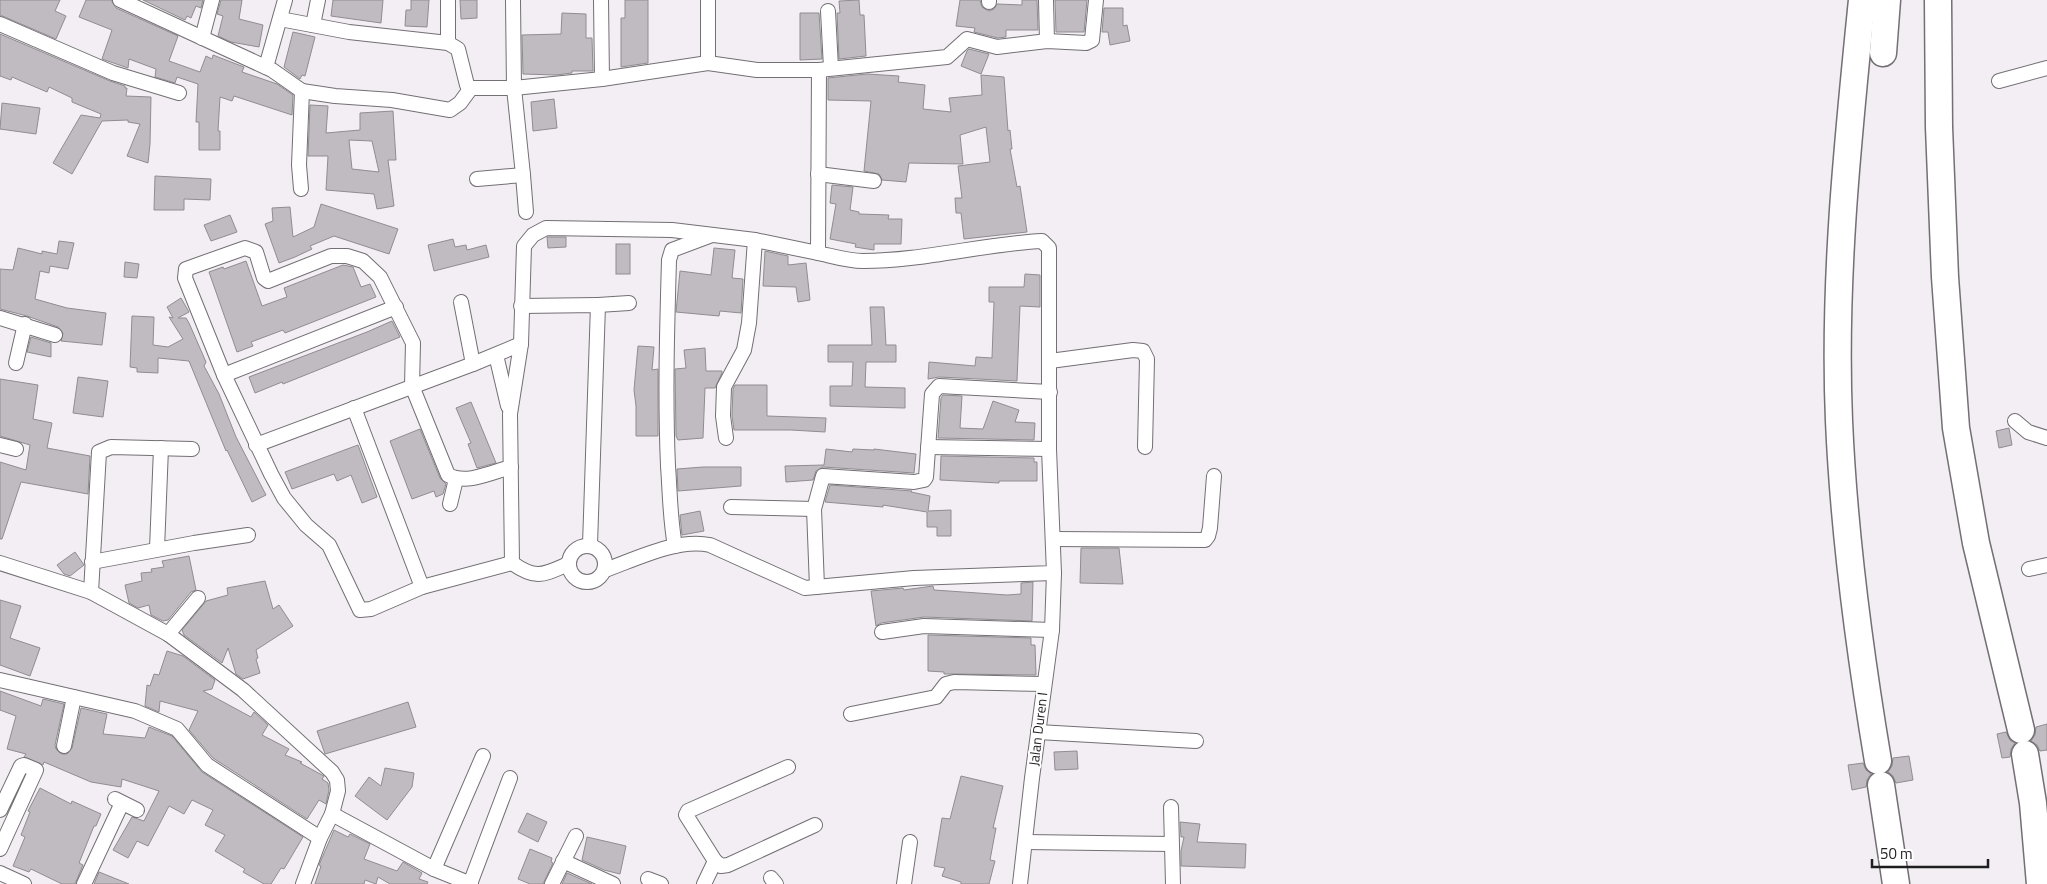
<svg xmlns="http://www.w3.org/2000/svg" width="2047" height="884" font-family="'Titillium Web',sans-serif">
	<rect width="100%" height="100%" fill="#f2eef3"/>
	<g fill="#bfbbc0" stroke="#908c91" fill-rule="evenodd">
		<path d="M0,0H60L55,11L66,16L56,39L0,15Z"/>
		<path d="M86,0H111L116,8L178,36L169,61L200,72L206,56L212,59L213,55L244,67L242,72L277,84L293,95L292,115L234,96L232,101L220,97L218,131H220V150H199V122H196L198,84L177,77L175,83L155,77L156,69L129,59L128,68L102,59L112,30L79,17Z"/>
		<path d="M143,0H203L201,8L196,6L191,18L187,16L185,20Z"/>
		<path d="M221,0H242L239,19L263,25L259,47L231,42L218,36L223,16L217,14Z"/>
		<path d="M333,0H383L381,23L331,16Z"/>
		<path d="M411,0H429L427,27L405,26L406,10H411Z"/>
		<path d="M460,0H477V18L461,19Z"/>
		<path d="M625,0H648V63L621,67V18H625Z"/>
		<path d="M859,0L860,15H864L866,56L839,59L837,13H840L839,1Z"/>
		<path d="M960,0H980L982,7L989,11L994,9L997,4L1022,5V0H1037L1038,30H1006V37L998,38L974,32L975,28L956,26Z"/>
		<path d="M1055,0H1087L1084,32H1056Z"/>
		<path d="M1104,8H1123V26L1127,25L1130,41L1110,45L1108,32H1102Z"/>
		<path d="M562,13L586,14V38H592L593,71H572V73L556,75L523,74L522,35L561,34Z"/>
		<path d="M800,13H819L822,59L800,60Z"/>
		<path d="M293,32L315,37L305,76L302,75L300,79L284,67Z"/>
		<path d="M0,34L110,81L125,86V88H127L126,96L151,97L150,144L148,163L127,156L140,124L128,122V120L102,121L72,174L53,163L81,115L100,118L101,114L72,102V98L49,87L47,92L12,77L11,80L0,76Z"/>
		<path d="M969,49L989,54L981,74L961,66L967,51Z"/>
		<path d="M867,74L899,76L898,82L925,85L923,109L951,112L949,98L982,95L981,75L1004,77L1008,131L1010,130L1012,149H1010L1017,187L1020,186L1027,232L964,239L961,213H956L955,198H962L958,166L990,162L986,127L960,135L963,164L909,163L906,182L882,180L879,174L864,171L871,101L828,100V78Z"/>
		<path d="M554,99L557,128L533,131L531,102Z"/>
		<path d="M2,103L40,108L36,134L0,129Z"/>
		<path d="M310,105L328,106L326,133L360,130V113L393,111L396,160H388L394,206L377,209L374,194L326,190L328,156H308ZM349,140L372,141L379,172L352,169Z"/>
		<path d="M155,176L211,179L210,200L184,199V210H154Z"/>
		<path d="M832,185L853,187L850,210L859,212V214L889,215L888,219H902L901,244H874V250L855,247L856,244L830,239L836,204L830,203Z"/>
		<path d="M321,204L398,229L389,254L334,236L310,246L312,249L295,257L279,263L265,224L273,221L272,208L290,207L293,237L314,227Z"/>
		<path d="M230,215L237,232L211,241L204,225Z"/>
		<path d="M547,237H566V247L548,248Z"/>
		<path d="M453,239L455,247L466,245L467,250L486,245L489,257L434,271L428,245Z"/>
		<path d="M59,241L74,243L68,269L50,266L49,273L40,271L35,299L67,308L106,313L102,345L61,341L63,333L58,327L27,316L0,309V269L13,270L18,248L42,254V251L57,254Z"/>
		<rect x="616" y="244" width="14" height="30"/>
		<path d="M714,248L735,250L732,278L743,279L741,313L720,311L719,316L676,312L680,271L711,275Z"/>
		<path d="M765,251L788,256V265L806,263L810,300L798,302L796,287L763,286Z"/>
		<path d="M246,261L262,306L287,297L284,288L343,265L353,267L361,287L370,284L376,297L285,333L283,330L251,342L253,346L237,352L209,272L223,267L224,269Z"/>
		<path d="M125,262L139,264L137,278L124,277Z"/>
		<path d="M1025,274L1040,275V307L1020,306L1017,381L939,377L928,379L929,362L975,366L976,357L992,358L994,302H989V287H1024Z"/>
		<path d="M181,298L189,312L178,318H186L189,323L206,362L204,366L219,394L236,437L266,495L252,502L227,450L226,451L189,361L158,358V373L137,372V368L130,367L132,316L154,317L153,345L168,347L183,339L169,317L173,318L167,307Z"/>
		<path d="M870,307H884L886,345H896V362H866L865,387L905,388V408L830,406V386H852L853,362H828V345H872Z"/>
		<path d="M392,321L400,337L283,384L282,382L255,393L249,377L367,332Z"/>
		<path d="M31,337L51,343V357L27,352Z"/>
		<path d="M638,346L654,347L652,370L658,369V436H636V406L634,390Z"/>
		<path d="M705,348L706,371H722V373L715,388H705L703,438L678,440L676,436L675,369L686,368L684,350Z"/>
		<path d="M78,377L108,381L103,417L73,413Z"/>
		<path d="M0,379L38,385L33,419L52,423L47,448L90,456L88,494L21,482L2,539H0V462L26,470L30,445L0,436Z"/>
		<path d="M735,385H767V416L826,418L825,432L791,430H734L732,416L733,389Z"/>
		<path d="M943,395L962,396L960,428L983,429L993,401L1019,410L1015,422L1035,423L1034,440L938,438L941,398Z"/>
		<path d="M471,402L496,463L477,468L468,444L471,443L456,408Z"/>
		<path d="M2009,428L2012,445L1999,448L1996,431Z"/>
		<path d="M420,429L440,478L446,484L443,494L436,497L434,491L412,499L390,441Z"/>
		<path d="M358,445L377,497L362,503L351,475L337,481L334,474L292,489L285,472Z"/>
		<path d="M826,449L852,452L853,449L874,450V449L916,454L914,473L823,467L816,471L813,480L786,482L785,466L824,465Z"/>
		<path d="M941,456L1034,458V462H1037V481H999V483L940,480Z"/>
		<path d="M703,467H741V486L678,491L677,469Z"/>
		<path d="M830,485L912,491L911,492L930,496L928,511L951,510V536H937V527H927V512L883,505V507L825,502Z"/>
		<path d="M700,511L704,531L682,535L680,515Z"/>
		<path d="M1081,548H1119L1123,584L1080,583Z"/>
		<path d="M75,552L84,565L70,576L64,574L57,565Z"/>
		<path d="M189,556L196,590L191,592L168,620L163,621L151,615L149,605L138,608L129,603L125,585L142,581L141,573L152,572L151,569L164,567L162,561Z"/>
		<path d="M265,581L273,609L279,605L293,626L256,650L258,658L256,659L260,673L243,679L236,674L228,648L222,663L184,635L182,630L206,601L228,595L227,588Z"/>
		<path d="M1033,582L1032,621L924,617L881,623L876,626L871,591L903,588L904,590L933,586L934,590L1007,595L1021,594V583Z"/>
		<path d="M0,600L21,606L10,638L40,648L30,676L0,665Z"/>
		<path d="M928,635L1031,638V645H1035L1036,675L950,674H944V672L928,671Z"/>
		<path d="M167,651L183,656L215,680L212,689L203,691L251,717L254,712L268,725L262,735L289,749L285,755L302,762L300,763L324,776L322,779L328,783L329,790L326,804L319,800L307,819L213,758L189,730L198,711L160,701L159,712L145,706L147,685L150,686L154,674L159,675Z"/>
		<path d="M0,691L41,706L43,699L64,704L55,745L56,749L62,754H67L72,748L81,708L107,714L103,734L145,738L149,727L172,736L202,772L303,837L284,869L281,868L271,884H264L243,872L245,869L215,851L225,835L205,825L213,810L192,800L184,814L169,806L148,846L137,841L128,858L113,850L132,817L144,821L159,791L122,779L121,787L91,782L44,762L43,765L24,757L26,754L7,749L16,716L0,710Z"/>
		<path d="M408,702L416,727L325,754L317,731Z"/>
		<path d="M2047,724V750L2040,751L2037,745L2031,741L2035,735L2036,727Z"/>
		<path d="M2006,732L2010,740L2015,743L2011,749L2010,757L2002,758L1997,734Z"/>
		<path d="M1077,751L1078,769L1055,770L1054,752Z"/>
		<path d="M1909,756L1913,780L1896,783L1893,776L1888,772L1892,766L1893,758Z"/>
		<path d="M1863,763L1866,770L1871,774L1867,780L1866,787L1852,790L1848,765Z"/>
		<path d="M385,768L414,773L412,787L387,820L355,796L369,777L381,786Z"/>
		<path d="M961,776L1003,786L993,828H996L990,860L995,861L989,884H961V882L942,876L945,868L934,866L942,818L950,819Z"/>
		<path d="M40,788L71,804L72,801L101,814L96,826H94L79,863L83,865L75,884H62L31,869L29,872L13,866L25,837L21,835L30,812L28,811Z"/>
		<path d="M527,813L547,822L538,842L518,832Z"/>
		<path d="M1180,822L1200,824L1197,842L1246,844L1245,868L1181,866V851L1184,837H1181Z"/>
		<path d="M334,830L348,837L350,834L370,844L364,859L397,871L403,862L422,873L419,879L428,882L427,884H390L378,877L376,884L365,880L364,884H315L321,866L319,865Z"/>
		<path d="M587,837L626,846L620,874L604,870L582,860Z"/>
		<path d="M530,849L552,858L551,862L553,863L543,884H530L518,879Z"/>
		<path d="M99,872L129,884H94Z"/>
		<path d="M567,873L592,884H562Z"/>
	</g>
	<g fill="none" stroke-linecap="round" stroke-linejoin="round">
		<g stroke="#736f74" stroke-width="16">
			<g id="minor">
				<path d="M120,0L272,70L302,91L335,96L392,100L450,110L460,103L471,88"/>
				<path d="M601,0L602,79"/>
				<path d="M1046,0L1047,41"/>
				<path d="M989,2V0"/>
				<path d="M828,11L831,68"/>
				<path d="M280,19L349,32L448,43L458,49L467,85L471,88H514L602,79L708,63L757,70H819L947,57L967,39L997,47L1047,41L1086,43L1092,40L1096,0"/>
				<path d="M0,24L113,73L179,93"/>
				<path d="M313,25L318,0"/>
				<path d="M202,38L212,0"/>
				<path d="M448,43V0"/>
				<path d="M708,63V0"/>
				<path d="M266,67L285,0"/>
				<path d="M1999,81L2047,68"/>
				<path d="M818,174L874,181"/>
				<path d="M523,175L526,212"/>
				<path d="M477,179L523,175L514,88L513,1"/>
				<path d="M301,189L299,165L302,91"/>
				<path d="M461,302L473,364"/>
				<path d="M598,305L629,303"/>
				<path d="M521,306L598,305L590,545"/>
				<path d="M0,318L55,335"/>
				<path d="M496,355L508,406"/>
				<path d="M1050,361L1133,350L1143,351L1147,359L1145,447"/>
				<path d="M16,363L25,324"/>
				<path d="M224,375L396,307"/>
				<path d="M354,408L422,587"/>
				<path d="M2015,421L2028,432L2047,438"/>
				<path d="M726,438L723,416L724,387L744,350L749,323L755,240"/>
				<path d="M0,445L16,449"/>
				<path d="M256,445L473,364L521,344"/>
				<path d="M928,447L1049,449"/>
				<path d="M511,467C492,472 467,485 448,475L412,386L413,343L380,277L363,261L347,256H331L268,281L264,278L256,252L245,248L186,269L185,278L224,375L271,474L284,498L306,525L329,545L360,610L371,609L422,587L512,563"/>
				<path d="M450,504L456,479"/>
				<path d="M731,507L814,509"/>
				<path d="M1053,539L1205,540L1208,536L1210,528L1214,476"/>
				<circle cx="587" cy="564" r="18"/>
				<path d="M675,546C670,519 670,493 668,466C665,397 667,329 669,260L672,250L712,235"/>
				<path d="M157,549L161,448"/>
				<path d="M92,562L194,543L248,535"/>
				<path d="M0,563L91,592L168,634L243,690L332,772L337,780L338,791L332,814L320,838L303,884"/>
				<path d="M568,564C543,575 536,580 512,563L510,414L521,344L524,246L533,235L546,228L672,230L755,240L818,253"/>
				<path d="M2029,569L2047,565"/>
				<path d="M605,570C636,559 677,538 710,545L805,588L914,578L1054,573L1049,449V248L1042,241C982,244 923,261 863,261C848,261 832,256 818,253L819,70"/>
				<path d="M817,587L814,509L823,476L914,482L924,480L926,477L932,394L939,386L1050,392"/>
				<path d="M91,592L99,452L111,447L192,449"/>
				<path d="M882,632L924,626L1052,630"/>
				<path d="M168,634L198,598"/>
				<path d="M0,680L135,711L177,729L207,765L320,838"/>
				<path d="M851,714L936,697L946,684L954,682L1044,684"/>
				<path d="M1038,732L1196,741"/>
				<path d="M64,746L74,697"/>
				<path d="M788,767L688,811L686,815L715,861L721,866L728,865L815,825"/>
				<path d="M115,799L137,810"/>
				<path d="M1171,807L1173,884"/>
				<path d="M0,810L21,766L24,765L36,770L0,849"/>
				<path d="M332,814L434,869L471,884"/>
				<path d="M1025,842L1171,844"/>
				<path d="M563,861L613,884"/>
				<path d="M434,869L483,756"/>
				<path d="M0,873L24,884"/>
				<path d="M771,878L776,884"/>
				<path d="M648,879L661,884"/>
				<path d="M84,884L122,803"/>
				<path d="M470,884L510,778"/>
				<path d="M552,884L576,836"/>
				<path d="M704,884L715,861"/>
				<path d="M904,884L910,842"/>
				<path d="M1020,884L1032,778L1052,630L1054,573"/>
			</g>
		</g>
		<g stroke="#736f74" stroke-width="29">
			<g id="motorway">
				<path d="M1862,0C1848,139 1833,281 1839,421C1844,536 1859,648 1878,761"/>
				<path d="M1938,0L1939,127L1945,277L1956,428L1976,543L2021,730"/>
				<path d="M1883,53L1887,0"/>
				<path d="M2025,754L2033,803L2040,884"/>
				<path d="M1881,785L1896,884"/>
			</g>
		</g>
		<use href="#minor" stroke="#fff" stroke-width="14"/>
		<use href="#motorway" stroke="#fff" stroke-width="26"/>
	</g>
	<g text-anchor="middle" stroke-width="4" stroke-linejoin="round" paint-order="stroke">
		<g font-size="14" fill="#1e1d1f" stroke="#fff">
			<text transform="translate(1038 729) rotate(-83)" y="5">Jalan Duren I</text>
		</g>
	</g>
	<path d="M1872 859v8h116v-8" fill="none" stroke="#1e1d1f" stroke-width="2.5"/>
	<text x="1880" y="859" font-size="15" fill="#1e1d1f" stroke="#ffffff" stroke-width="4" paint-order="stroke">50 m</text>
</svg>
